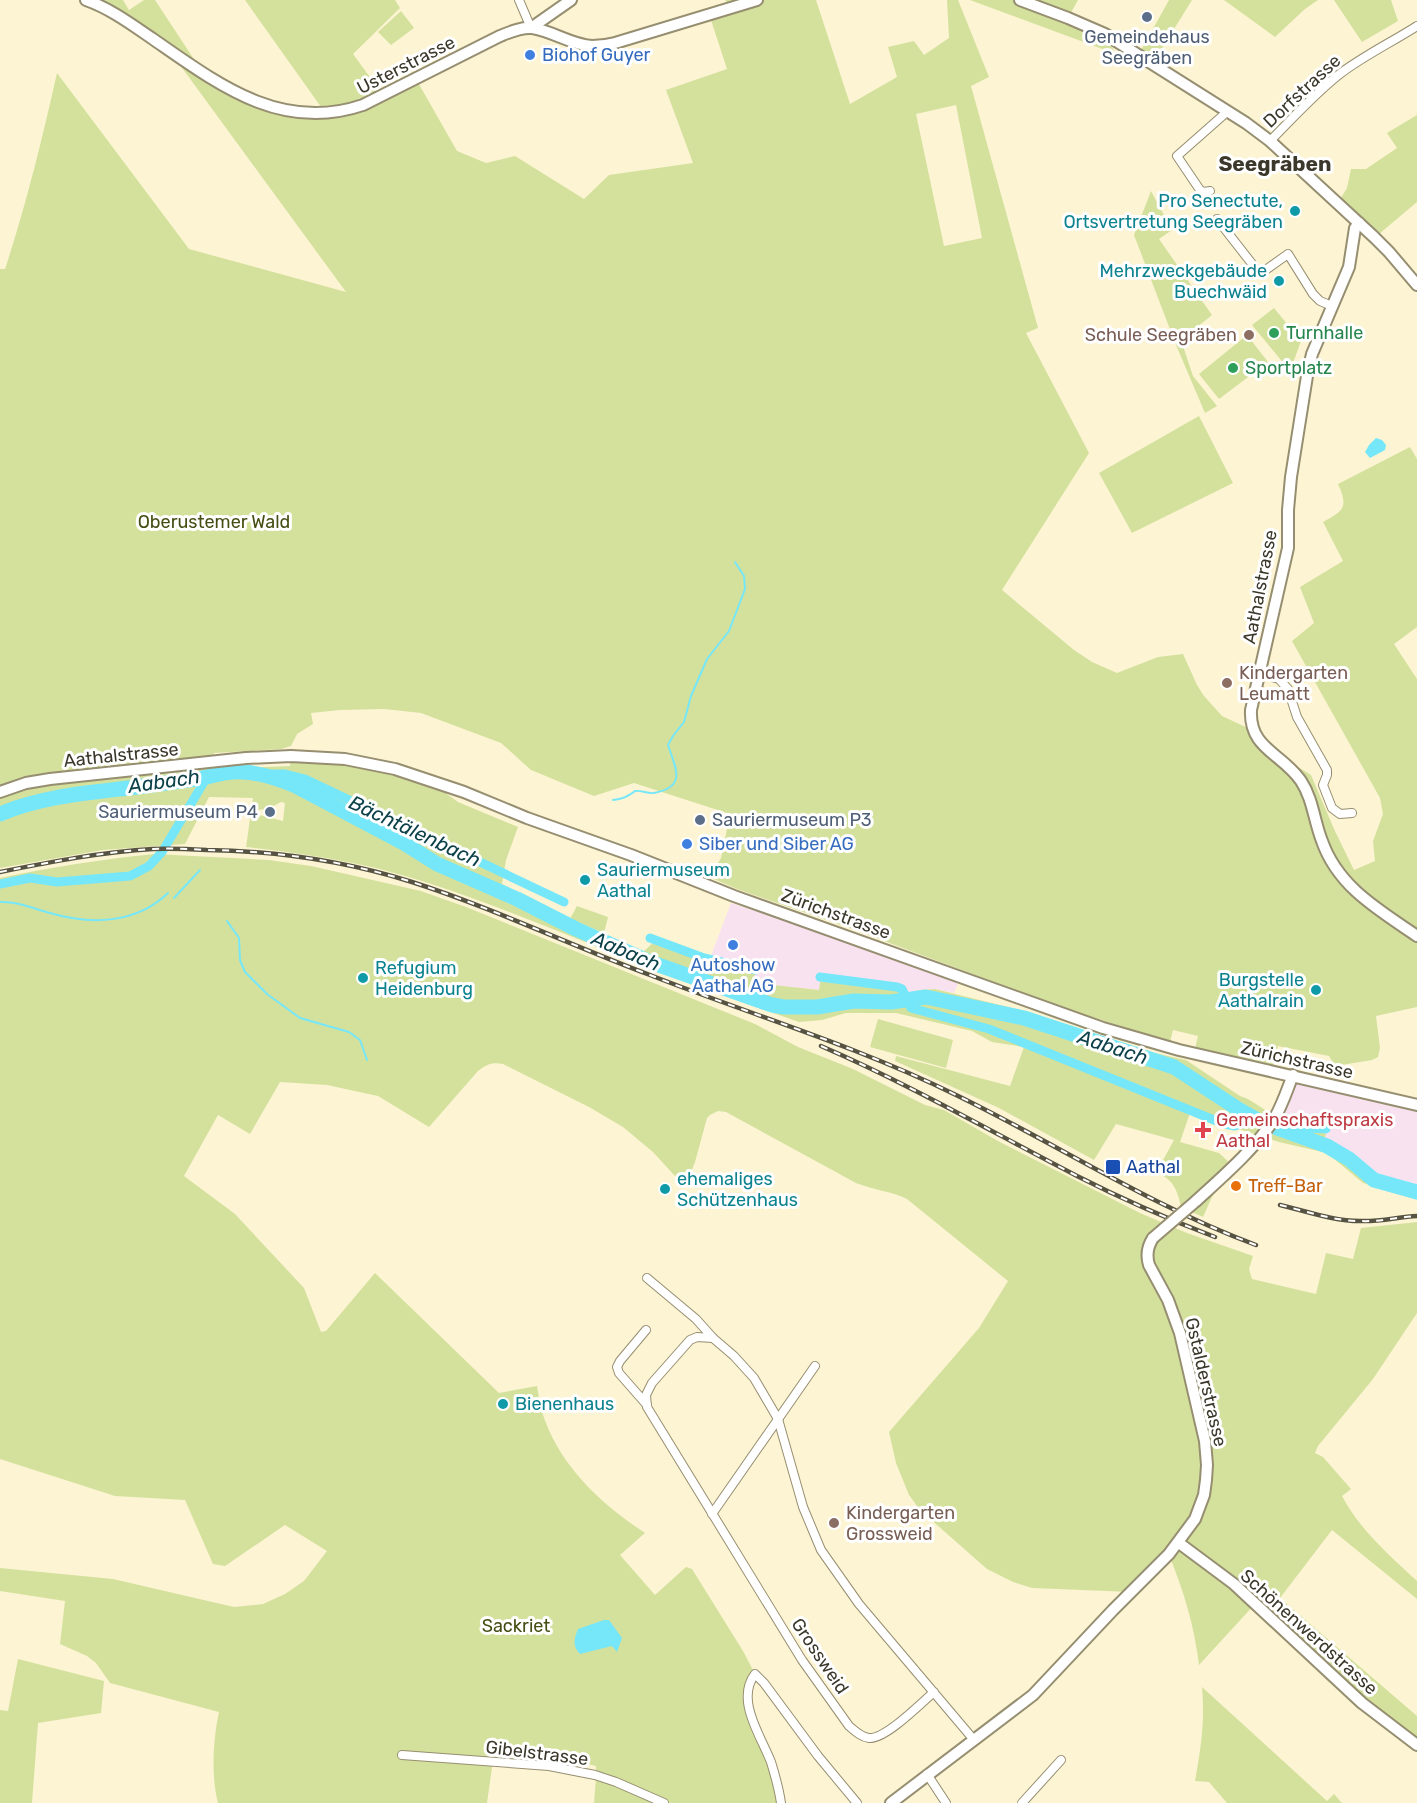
<svg xmlns="http://www.w3.org/2000/svg" width="1417" height="1803" font-family="Rubik,sans-serif">
	<rect width="100%" height="100%" fill="#fdf4d3"/>
	<g fill="#f9e2ef">
		<path d="M731,903L838,937L959,982L954,993L935,989L920,990L906,994L821,976L819,990L753,983L710,958Z"/>
		<path d="M1293,1075L1417,1105V1186L1377,1175L1340,1146L1325,1139L1326,1121L1284,1122L1276,1117Z"/>
	</g>
	<g fill="#d4e19d" fill-rule="evenodd">
		<path d="M86,0H123L129,10L144,0H155L203,73L255,101L326,114L245,0H395L400,8L353,54L383,95L416,79L457,151L486,163L515,156L584,199L609,175L693,163L666,90L727,69L709,14L731,7L725,0H816L850,104L897,77L888,47L914,41L924,55L949,38L947,0H958L989,77L971,86L1038,328L1026,333L1089,453L1002,590L1074,650L1092,662L1117,673L1158,657L1183,654L1197,685L1204,696L1222,716L1252,730L1287,766L1293,764L1311,775L1334,829L1354,870L1375,861L1373,841L1383,814L1380,798L1292,641L1314,623L1300,587L1343,561L1323,522C1343,511 1349,508 1338,484L1410,447L1417,459V627L1394,644L1417,679V1007L1376,1016L1380,1048L1378,1057L1372,1060L1335,1066L1329,1056L1278,1046L1272,1071L1194,1053L1198,1036L1173,1030L1170,1042L1058,1006L852,929L737,889L709,877L721,858L730,814L634,783L594,796L531,770L501,743L421,713L384,709L340,710L311,713L313,724L297,734L291,746L281,749L214,753L208,776L219,769L290,766L291,756H320L426,779L458,802L518,827L506,860L502,884L563,917L642,953L657,939L710,958L755,968L754,983L819,990L821,976L896,985L902,988L906,994L920,990L935,989L1024,1011L1150,1052L1186,1060L1240,1096L1248,1099L1284,1122L1327,1121L1325,1139L1340,1146L1377,1175L1417,1186V1197L1363,1183L1327,1153L1279,1142L1224,1124L1191,1110L1180,1142L1219,1153L1233,1166L1220,1179L1203,1217L1181,1207C1178,1191 1172,1177 1156,1173L1174,1140L1116,1124L1094,1160L999,1108L895,1061L896,1056L1010,1086L1024,1047L992,1042L972,1031L896,1013H846L822,1020L799,1022C750,1005 702,988 654,969C561,934 473,893 376,868C333,858 290,852 246,847L253,798L209,797L185,844L103,850L0,868V269H5C26,205 42,140 57,73L189,249L346,292L169,50ZM956,105L982,238L944,246L916,114ZM281,802L285,803L283,821L256,814L257,810L268,809Z"/>
		<path d="M970,0H1078L1068,18L1105,34L1116,54Z"/>
		<path d="M1169,0H1192L1153,63L1139,54Z"/>
		<path d="M1224,0H1318L1305,9L1275,37Z"/>
		<path d="M1334,0H1391L1398,21L1362,42Z"/>
		<path d="M401,11L414,28L391,45L378,32Z"/>
		<path d="M1417,115V202L1379,234L1341,198L1347,188L1351,169H1366L1397,148L1387,133Z"/>
		<path d="M1151,191L1172,230L1159,239L1212,315L1181,340L1193,376L1217,406L1205,413L1176,345L1134,235Z"/>
		<path d="M1274,308L1301,341L1293,363L1289,362L1285,365L1252,325Z"/>
		<path d="M1247,335L1268,362L1219,399L1199,374Z"/>
		<path d="M1199,416L1233,483L1132,533L1099,473Z"/>
		<path d="M155,854L269,860L311,866L421,891L466,907L755,1024L798,1047L853,1069L925,1105L944,1110L998,1141L1140,1213L1187,1233L1253,1256L1249,1269L1252,1279L1316,1294L1326,1253L1353,1259L1361,1228L1417,1222V1313L1373,1379L1318,1446L1315,1453L1323,1457L1351,1489L1342,1496C1360,1530 1389,1555 1417,1581V1599L1332,1530L1280,1598L1417,1716V1745L1255,1604L1199,1665C1194,1625 1184,1592 1169,1555L1131,1592L1032,1588L1013,1582L987,1569L920,1510L909,1495L896,1463L889,1432L979,1328L1008,1281L907,1199C891,1191 873,1190 856,1183L726,1112L718,1111L710,1115L707,1118L695,1162L685,1187L653,1152L623,1127L589,1107L503,1064C492,1062 487,1064 478,1071L429,1127L378,1096L327,1085L280,1082L250,1134L218,1115L184,1176L235,1214L304,1288L321,1332L326,1331L375,1273L499,1393L537,1386C539,1398 541,1411 546,1423C564,1470 604,1506 645,1533L620,1555L655,1595L686,1567L692,1569L743,1651L755,1674L748,1699L771,1763L780,1803H670L617,1779L596,1773V1766L568,1760L494,1753L487,1803H218C211,1777 213,1739 219,1712L110,1683L96,1663L87,1656L60,1644L65,1601L0,1591V1568L113,1579L234,1607L263,1604L285,1594L304,1581L327,1551L285,1525L225,1566L213,1564L185,1500L115,1496L0,1459V878C52,867 103,859 155,854Z"/>
		<path d="M577,906L608,917L604,933L570,919Z"/>
		<path d="M878,1019L953,1040L946,1068L870,1047Z"/>
		<path d="M18,1659L104,1681L101,1713L38,1723L32,1803H0V1710L8,1711Z"/>
		<path d="M1202,1687L1327,1801L1334,1794L1342,1803H1227L1209,1782L1195,1781C1201,1747 1205,1722 1202,1687Z"/>
		<path d="M596,1778L616,1785L659,1803H594Z"/>
	</g>
	<g fill="#76e7f9">
		<path d="M1376,438L1382,440L1386,445L1385,450L1370,458L1365,452L1369,445Z"/>
		<path d="M604,1620H609L622,1638L617,1652L612,1646L580,1654C572,1646 574,1639 578,1629Z"/>
	</g>
	<g fill="none" stroke-linecap="round" stroke-linejoin="round">
		<g stroke="#76e7f9" stroke-width="2">
			<path d="M613,800C618,799 623,799 627,796C629,795 634,792 635,791C641,790 648,794 654,793C688,787 675,767 668,745L673,736L684,722L691,696L707,659L729,631L745,589L744,576L735,562"/>
			<path d="M174,898L200,870"/>
			<path d="M0,902C17,901 34,909 50,913C91,925 136,924 168,893"/>
			<path d="M227,921L239,938L240,960L245,972L267,994L300,1018L349,1032L360,1040L367,1060"/>
		</g>
		<g stroke="#76e7f9" stroke-width="9">
			<path d="M261,774H285L305,779L564,902"/>
			<path d="M0,884L30,878L57,882L130,876L149,866L162,852L207,777"/>
			<path d="M650,938L704,958L756,970"/>
			<path d="M820,977L897,987L902,989L911,1008L989,1029L1224,1124L1235,1126L1256,1119"/>
			<path d="M1283,1131L1309,1128L1326,1129"/>
		</g>
		<g stroke="#76e7f9" stroke-width="15">
			<path d="M0,814C53,792 110,792 166,783C180,781 194,780 207,777C219,774 230,771 243,772C262,773 279,779 296,786L402,842L437,864L517,899L576,929L650,962L772,1005L784,1007H817L854,1001L891,1002L926,997L1024,1018L1174,1067L1238,1109L1261,1122"/>
			<path d="M1277,1128L1327,1146L1349,1159L1374,1180L1417,1192"/>
		</g>
		<g stroke="#968e70" stroke-width="10">
			<g id="street">
				<path d="M519,0L531,28"/>
				<path d="M1270,141C1293,118 1315,93 1341,73C1365,55 1392,42 1417,26"/>
				<path d="M1210,191L1204,192L1200,190L1177,156L1228,111"/>
				<path d="M1217,219L1260,274L1288,254L1313,294L1320,301L1332,306"/>
				<path d="M1260,673L1279,679L1288,689L1297,717L1327,770V775L1323,785L1332,808L1340,814L1352,813"/>
				<path d="M647,1278L696,1319L713,1338"/>
				<path d="M646,1330L620,1361L617,1367L619,1373L647,1405"/>
				<path d="M712,1514L815,1366"/>
				<path d="M934,1692C921,1703 886,1739 869,1738C861,1737 855,1731 849,1726L802,1660L647,1407L646,1395L652,1383L690,1340L697,1337L713,1338L734,1356L754,1378L778,1419L803,1507L821,1550L859,1604L974,1740"/>
				<path d="M402,1755L549,1766L595,1775L616,1782L664,1803"/>
				<path d="M927,1774L946,1803"/>
				<path d="M781,1803C779,1789 775,1775 771,1762C761,1736 735,1700 755,1674L764,1683L818,1756L857,1803"/>
				<path d="M1022,1803L1061,1760"/>
			</g>
		</g>
		<g stroke="#968e70" stroke-width="14">
			<g id="secondary">
				<path d="M86,0C111,9 131,24 153,39C218,84 281,133 363,105L500,36C510,32 521,27 532,28C553,31 571,45 592,46C599,46 607,45 615,43L757,0"/>
				<path d="M1020,0L1068,18L1105,34L1246,123L1270,141L1374,237L1389,252L1417,285"/>
				<path d="M531,28L571,0"/>
				<path d="M1359,223L1355,228L1349,267L1312,354L1307,376L1291,477L1288,510V548L1251,710C1249,749 1282,753 1301,781C1313,799 1314,821 1322,841C1338,887 1379,910 1417,936"/>
				<path d="M0,792L26,783L50,779L246,758L291,756L345,759L395,769L464,792L527,818L631,855L734,896L1103,1028L1179,1050L1417,1105"/>
				<path d="M1196,1201C1221,1178 1256,1148 1274,1119C1282,1106 1287,1090 1293,1075"/>
				<path d="M1179,1543L1234,1584L1362,1703L1417,1745"/>
				<path d="M891,1803L1033,1695L1113,1610L1169,1554L1195,1519L1204,1495L1206,1480L1207,1465L1205,1441L1180,1333L1168,1300L1149,1265C1146,1255 1147,1247 1153,1238"/>
			</g>
		</g>
		<use href="#street" stroke="#fff" stroke-width="8"/>
		<use href="#secondary" stroke="#fff" stroke-width="10"/>
		<g stroke="#575343" stroke-width="4.5">
			<g id="rail">
				<path d="M0,872C50,862 101,852 153,849C171,848 189,849 207,850C277,851 345,861 412,882C493,908 570,945 650,975C752,1015 857,1046 956,1095C1057,1144 1151,1206 1256,1245"/>
				<path d="M821,1046C909,1084 992,1132 1077,1176C1122,1199 1168,1219 1215,1237"/>
				<path d="M1280,1205C1306,1211 1333,1221 1360,1221C1379,1222 1398,1217 1417,1216"/>
			</g>
		</g>
		<use href="#rail" stroke="#fff" stroke-width="2" stroke-dasharray="7" stroke-linecap="butt"/>
		<g stroke="#968e70" stroke-width="14" stroke-linecap="butt">
			<path id="secondary-bridge" d="M1153,1238L1196,1201"/>
		</g>
		<use href="#secondary-bridge" stroke="#fff" stroke-width="10"/>
	</g>
	<g fill="#5c6f8a" stroke="#fff" stroke-width="2">
		<circle cx="1147" cy="17" r="6"/>
		<circle cx="270" cy="812" r="6"/>
		<circle cx="700" cy="820" r="6"/>
	</g>
	<g fill="#3f7fe0" stroke="#fff" stroke-width="2">
		<circle cx="530" cy="55" r="6"/>
		<circle cx="687" cy="844" r="6"/>
		<circle cx="733" cy="945" r="6"/>
	</g>
	<g fill="#0f9aa8" stroke="#fff" stroke-width="2">
		<circle cx="1295" cy="211" r="6"/>
		<circle cx="1279" cy="281" r="6"/>
		<circle cx="585" cy="880" r="6"/>
		<circle cx="363" cy="978" r="6"/>
		<circle cx="1316" cy="990" r="6"/>
		<circle cx="665" cy="1189" r="6"/>
		<circle cx="503" cy="1404" r="6"/>
	</g>
	<g fill="#2e9e5b" stroke="#fff" stroke-width="2">
		<circle cx="1274" cy="333" r="6"/>
		<circle cx="1233" cy="368" r="6"/>
	</g>
	<g fill="#8d6e63" stroke="#fff" stroke-width="2">
		<circle cx="1249" cy="335" r="6"/>
		<circle cx="1227" cy="683" r="6"/>
		<circle cx="834" cy="1523" r="6"/>
	</g>
	<path fill="#e0444e" stroke="#fff" stroke-width="2" d="M1200 1121h6v6h6v6h-6v6h-6v-6h-6v-6h6z"/>
	<rect fill="#1a4fb4" stroke="#fff" stroke-width="2" x="1105" y="1159" width="16" height="16" rx="3"/>
	<circle fill="#e8710a" stroke="#fff" stroke-width="2" cx="1236" cy="1186" r="6"/>
	<g text-anchor="middle" stroke-width="6" stroke-linejoin="round" paint-order="stroke">
		<g font-size="18" fill="#4e5e75" stroke="#fff">
			<text x="1147" y="43">Gemeindehaus<tspan x="1147" dy="21">Seegräben</tspan></text>
			<text x="258" y="818" text-anchor="end">Sauriermuseum P4</text>
			<text x="712" y="826" text-anchor="start">Sauriermuseum P3</text>
		</g>
		<g font-size="18" fill="#366cbe" stroke="#fff" text-anchor="start">
			<text x="542" y="61">Biohof Guyer</text>
			<text x="699" y="850">Siber und Siber AG</text>
			<text x="733" y="971" text-anchor="middle">Autoshow<tspan x="733" dy="21">Aathal AG</tspan></text>
		</g>
		<g font-size="18" fill="#3b382b" stroke="#fff">
			<text transform="translate(406 65) rotate(-27)" y="6">Usterstrasse</text>
			<text transform="translate(1302 91) rotate(-43)" y="6">Dorfstrasse</text>
			<text transform="translate(1260 587) rotate(-79)" y="6">Aathalstrasse</text>
			<text transform="translate(121 755) rotate(-6)" y="6">Aathalstrasse</text>
			<text transform="translate(836 914) rotate(20)" y="6">Zürichstrasse</text>
			<text transform="translate(1297 1060) rotate(13)" y="6">Zürichstrasse</text>
			<text transform="translate(1206 1382) rotate(77)" y="6">Gstalderstrasse</text>
			<text transform="translate(1309 1632) rotate(42)" y="6">Schönenwerdstrasse</text>
			<text transform="translate(820 1656) rotate(56)" y="6">Grossweid</text>
			<text transform="translate(537 1753) rotate(7)" y="6">Gibelstrasse</text>
		</g>
		<g font-size="18" fill="#0d838f" stroke="#fff" text-anchor="start">
			<text x="1283" y="207" text-anchor="end">Pro Senectute,<tspan x="1283" dy="21">Ortsvertretung Seegräben</tspan></text>
			<text x="1267" y="277" text-anchor="end">Mehrzweckgebäude<tspan x="1267" dy="21">Buechwäid</tspan></text>
			<text x="597" y="876">Sauriermuseum<tspan x="597" dy="21">Aathal</tspan></text>
			<text x="375" y="974">Refugium<tspan x="375" dy="21">Heidenburg</tspan></text>
			<text x="1304" y="986" text-anchor="end">Burgstelle<tspan x="1304" dy="21">Aathalrain</tspan></text>
			<text x="677" y="1185">ehemaliges<tspan x="677" dy="21">Schützenhaus</tspan></text>
			<text x="515" y="1410">Bienenhaus</text>
		</g>
		<g font-size="18" fill="#27864d" stroke="#fff" text-anchor="start">
			<text x="1286" y="339">Turnhalle</text>
			<text x="1245" y="374">Sportplatz</text>
		</g>
		<g font-size="18" fill="#785e54" stroke="#fff" text-anchor="start">
			<text x="1237" y="341" text-anchor="end">Schule Seegräben</text>
			<text x="1239" y="679">Kindergarten<tspan x="1239" dy="21">Leumatt</tspan></text>
			<text x="846" y="1519">Kindergarten<tspan x="846" dy="21">Grossweid</tspan></text>
		</g>
		<g font-size="18" fill="#464e13" stroke="#fff">
			<text x="214" y="528">Oberustemer Wald</text>
			<text x="516" y="1632">Sackriet</text>
		</g>
		<g font-size="18" fill="#be3a42" stroke="#fff" text-anchor="start">
			<text x="1216" y="1126">Gemeinschaftspraxis<tspan x="1216" dy="21">Aathal</tspan></text>
		</g>
		<g font-size="18" fill="#164399" stroke="#fff" text-anchor="start">
			<text x="1126" y="1173">Aathal</text>
		</g>
		<g font-size="18" fill="#c56008" stroke="#fff" text-anchor="start">
			<text x="1248" y="1192">Treff-Bar</text>
		</g>
		<g font-size="20" font-style="italic" fill="#0d424a" stroke="#fff">
			<text transform="translate(164 781) rotate(-8)" y="7">Aabach</text>
			<text transform="translate(415 831) rotate(25)" y="7">Bächtälenbach</text>
			<text transform="translate(626 951) rotate(23)" y="7">Aabach</text>
			<text transform="translate(1113 1047) rotate(18)" y="7">Aabach</text>
		</g>
		<g font-size="21" font-weight="bold" fill="#3b382b" stroke="#fff">
			<text x="1275" y="171">Seegräben</text>
		</g>
	</g>
</svg>
